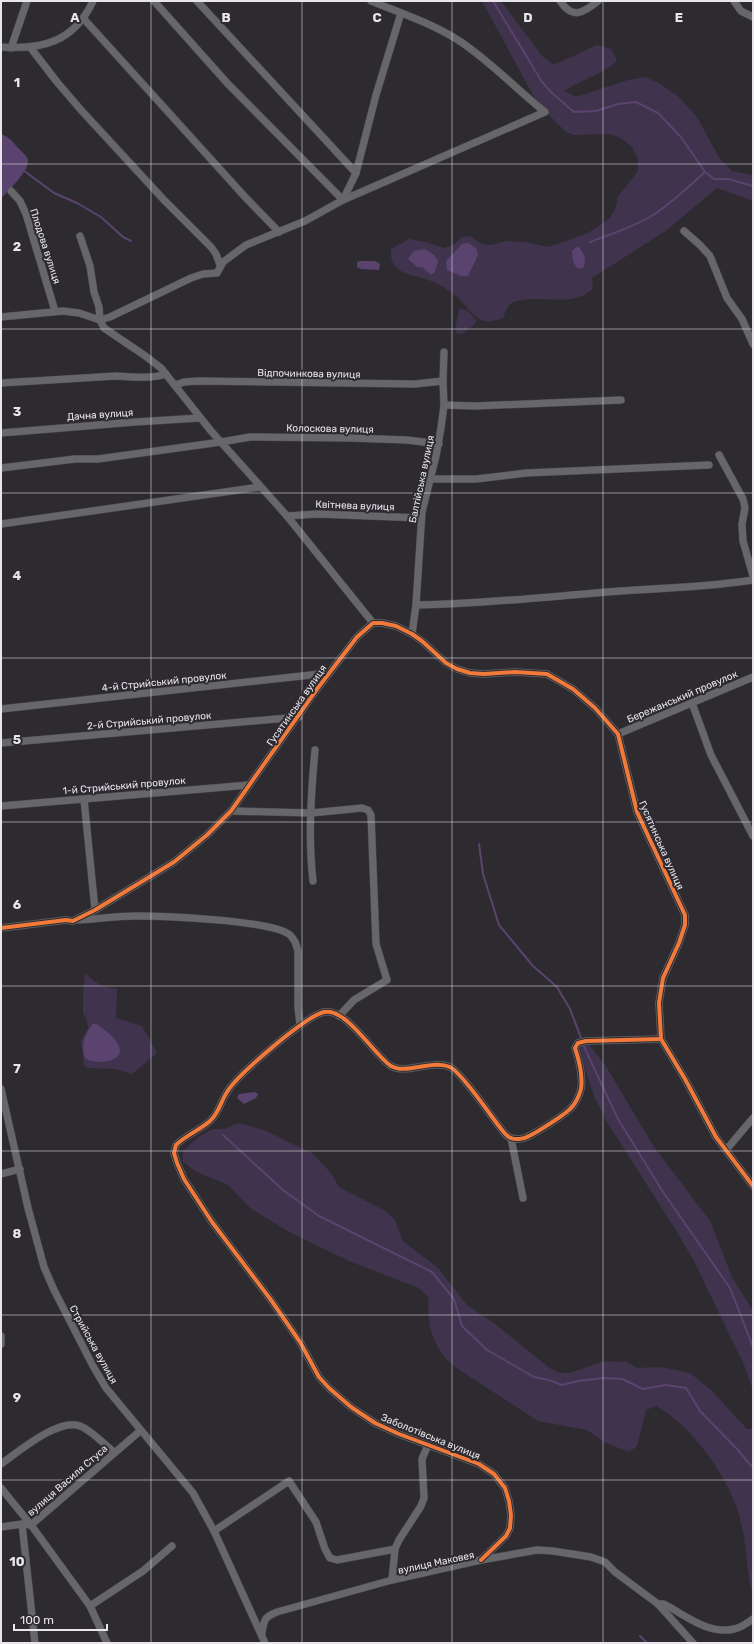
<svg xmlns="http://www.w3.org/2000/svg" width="754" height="1644" font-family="Rubik,sans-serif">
	<rect width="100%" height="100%" fill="#2e2b30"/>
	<g fill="#40334d">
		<path d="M482,1H501L542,56L554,65L597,45L611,49L617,60C609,72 578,81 564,91L576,97L628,80L645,77L657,82L678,96L697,117L720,159L732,171L753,175V201L717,188L667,230L592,278L593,289C573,307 545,296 522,300C519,301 515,301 513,302C507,306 505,312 503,318C497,320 491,322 485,321C472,318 465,303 455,295C446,288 433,281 423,278C414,275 404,275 397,268C391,263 391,257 391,249L409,239L429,243L443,248L453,245L462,237L470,236L482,244L491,245L507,241L525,242L549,247L588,233L609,219L616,207L618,197L638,171V159L632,147L621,138L610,134L575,135L566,132L543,109L533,95Z"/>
		<path d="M462,309L468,311L476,320L475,324L462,334L457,333L455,329L459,310Z"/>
		<path d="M85,974L100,985L117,989L116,1018L142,1026L157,1053L132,1074L116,1069L87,1068L84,1066L81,1042L88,1028L87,1021L83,1013V991Z"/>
		<path d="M587,1042L607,1068L654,1147L710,1221L732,1277L753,1311V1390L744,1365L694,1261L677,1232L607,1122L595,1098L586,1072L579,1044Z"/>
		<path d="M239,1123L266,1131L312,1153L331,1173L339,1187L387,1212L395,1220L403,1241L438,1268L467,1305L495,1324L551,1369L560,1373H570L604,1361L627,1362L637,1368L661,1367L690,1373L710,1389L747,1429H753V1593C748,1581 746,1550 744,1536C742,1529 741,1522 739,1515C728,1476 691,1425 656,1406L646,1410L637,1446L629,1452L606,1443L587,1430L538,1421L461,1371L445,1358L436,1344L430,1328L428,1310L429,1298L419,1288L349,1261L291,1233L250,1208L228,1185L195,1171L183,1162V1151L198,1137L213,1129H225Z"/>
	</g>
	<g fill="#5a446f">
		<path d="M1,134C8,136 13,142 18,148C21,151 27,156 28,160C30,169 8,192 1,198Z"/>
		<path d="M468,243L476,248L478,255L468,276H461L447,270L446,261L462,244Z"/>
		<path d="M578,246C583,251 587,259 584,267L580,269L576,267L573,261L572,251Z"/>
		<path d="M425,249L434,255L438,261L435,272L431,275L422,267H417L408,259L414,251Z"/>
		<path d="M360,261H375L380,264L379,270L361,269L357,267V262Z"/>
		<path d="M93,1024H97C104,1030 119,1039 120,1050C120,1062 99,1063 91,1061C89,1061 87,1059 85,1058C81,1045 84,1034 93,1024Z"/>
		<path d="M255,1092L258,1094L256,1098L244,1104L237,1098L239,1094Z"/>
	</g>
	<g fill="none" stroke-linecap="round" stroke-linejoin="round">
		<g stroke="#5a446f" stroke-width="2">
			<path d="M493,1L542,82L552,93L574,112L596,111L618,104L636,102L658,113L681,137L705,172L714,179H728L753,186"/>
			<path d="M23,170L54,193L77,203L101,217L123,237L131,241"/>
			<path d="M590,242C610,234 631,228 650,217C670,205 687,188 705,172"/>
			<path d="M479,844L483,874L499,925L533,966L557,987L570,1009L586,1051L618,1119L663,1192L730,1288L753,1347"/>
			<path d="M223,1135L283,1190L319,1216L432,1272L454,1299L462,1326L487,1350L534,1377L549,1380L562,1385L578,1381L603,1378L622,1379L643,1389L666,1385L686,1388L700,1411L737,1449L753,1468"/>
			<path d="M640,1636L647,1643"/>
		</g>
		<g stroke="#49474a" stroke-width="8">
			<g id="street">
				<path d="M154,1L228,84L343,200L356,173L376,95L401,13"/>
				<path d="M197,1L356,173"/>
				<path d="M560,1C573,20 583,13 598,1"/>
				<path d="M734,1L741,11L753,17"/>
				<path d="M83,18L246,198L279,232"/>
				<path d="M1,47C42,50 74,42 93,1"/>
				<path d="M30,47L57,82L81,110L164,200L211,247L216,254L220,265"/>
				<path d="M11,48L27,1"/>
				<path d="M11,191L20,201L26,214L55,311"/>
				<path d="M684,231L700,245L710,256L727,298L742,319L753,344"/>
				<path d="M80,236L90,266L94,292L99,307L100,320L104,328L144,355L161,368L211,431L287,516L373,623"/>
				<path d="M1,317L63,311L79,313L100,320L110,317L191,278L203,274L217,273L223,262L246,245L305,221L343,200L545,112C516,89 489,60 458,40C431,23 401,13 371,1"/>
				<path d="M1,383L116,376C132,377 151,379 166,374"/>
				<path d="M176,385L184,382L199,381L415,384L443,381"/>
				<path d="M444,405L475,406L621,400"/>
				<path d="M1,433L135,422L200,418"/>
				<path d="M719,455L743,499L745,508L742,524L743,541L753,576"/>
				<path d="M1,468L75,459H98L221,442L250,437L350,438L407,440L439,444"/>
				<path d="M430,479H476L526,473L709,465"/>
				<path d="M287,516L317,514L421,518"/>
				<path d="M1,524L260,487"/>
				<path d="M416,605C489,604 562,595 635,590C674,588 714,586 753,580"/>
				<path d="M412,634L416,605L422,512L436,456L441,428L444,405L443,381L444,352"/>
				<path d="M692,703L711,755L753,836"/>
				<path d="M1,709L329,673"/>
				<path d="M618,734L753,677"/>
				<path d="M1,743L299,717"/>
				<path d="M84,799L95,910"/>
				<path d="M1,806L249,785"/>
				<path d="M231,811L311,813L362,808L368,810L371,815L376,944L387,980L354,1000L339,1016"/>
				<path d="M313,881C308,837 311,794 315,750"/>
				<path d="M77,920C97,919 116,916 136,916C163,916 272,920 290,935C295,940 296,944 298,951V1007L300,1025"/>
				<path d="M1,928L66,920L73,921L95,910L174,862L207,835L231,811L317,689L357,637L373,623H382L396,626L412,634L422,641L446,663L457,669L470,673L484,674L515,672L547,674L573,689L595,708L618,734L637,812L685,915V925L679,943L663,978L659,1003L661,1039L685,1079L716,1137L753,1186"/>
				<path d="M1,1089L28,1208L44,1267L54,1290L93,1366L106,1388L193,1493L214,1531L265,1643"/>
				<path d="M511,1138L523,1198"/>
				<path d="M726,1150L753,1118"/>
				<path d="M1,1174L20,1169"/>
				<path d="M1,1336V1344"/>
				<path d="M1,1464C18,1452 58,1418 80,1426C91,1430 105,1445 114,1452"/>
				<path d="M1,1488L31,1525L90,1606L107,1643"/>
				<path d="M22,1524L35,1643"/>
				<path d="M1,1527L22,1524L31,1525L140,1431"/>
				<path d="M214,1531L289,1481L316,1522L325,1549L330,1558L337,1560L395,1549"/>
				<path d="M481,1560L506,1536L510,1528L511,1515L509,1501L505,1488L494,1474L479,1464L399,1434L375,1423L351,1407L329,1388L319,1377L300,1342L271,1300L212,1222L184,1179L177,1163L174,1153L176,1145C186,1135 200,1130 210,1121C219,1113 221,1101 227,1092C237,1075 306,1016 324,1012C346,1007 374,1055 391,1066C406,1075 433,1059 450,1067C461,1072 489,1113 498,1125C502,1129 505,1136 511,1138C516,1140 524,1139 529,1136C536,1133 566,1114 571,1108C576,1103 579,1096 581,1089C583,1076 579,1060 575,1048L578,1043L586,1041L661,1039"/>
				<path d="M392,1580L395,1549L399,1540L421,1506L424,1498L422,1459L428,1445"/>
				<path d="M658,1604H664C685,1615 708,1635 734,1629C741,1628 747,1623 753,1619"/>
				<path d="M90,1606L143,1571L172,1546"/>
				<path d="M262,1633C264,1620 264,1617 277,1612L392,1580L481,1560L537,1550L553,1551L591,1557L605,1562L615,1572L658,1604L693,1643"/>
			</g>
		</g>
		<use href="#street" stroke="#676668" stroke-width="7"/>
		<g stroke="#2e2a31" stroke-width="6">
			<g id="cycleway">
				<path d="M1,928L66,920L73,921L95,910L174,862L207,835L231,811L317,689L357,637L373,623H382L396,626L412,634L422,641L446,663L457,669L470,673L484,674L515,672L547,674L573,689L595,708L618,734L637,812L685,915V925L679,943L663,978L659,1003L661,1039L685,1079L716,1137L753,1186"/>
				<path d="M481,1560L506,1536L510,1528L511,1515L509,1501L505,1488L494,1474L479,1464L399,1434L375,1423L351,1407L329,1388L319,1377L300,1342L271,1300L212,1222L184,1179L177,1163L174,1153L176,1145C186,1135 200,1130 210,1121C219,1113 221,1101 227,1092C237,1075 306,1016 324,1012C346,1007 374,1055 391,1066C406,1075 433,1059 450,1067C461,1072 489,1113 498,1125C502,1129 505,1136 511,1138C516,1140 524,1139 529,1136C536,1133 566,1114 571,1108C576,1103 579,1096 581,1089C583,1076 579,1060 575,1048L578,1043L586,1041L661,1039"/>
			</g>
		</g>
		<use href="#cycleway" stroke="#f17a3a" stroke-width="4"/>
	</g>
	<path fill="none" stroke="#e8e6eb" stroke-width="1" stroke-opacity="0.55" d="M151,1V1643M302,1V1643M452,1V1643M603,1V1643M1,164H753M1,329H753M1,493H753M1,658H753M1,822H753M1,986H753M1,1151H753M1,1315H753M1,1480H753"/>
	<g text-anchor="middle" stroke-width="4" stroke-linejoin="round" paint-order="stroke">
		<g font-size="10" fill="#e8e6eb" stroke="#2e2a31">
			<text transform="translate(46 246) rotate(72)" y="4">Плодова вулиця</text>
			<text transform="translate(309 373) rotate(1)" y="4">Відпочинкова вулиця</text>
			<text transform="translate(100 414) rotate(-4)" y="4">Дачна вулиця</text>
			<text transform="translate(330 428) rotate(1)" y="4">Колоскова вулиця</text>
			<text transform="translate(421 479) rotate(-78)" y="4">Балтійська вулиця</text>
			<text transform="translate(355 505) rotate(2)" y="4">Квітнева вулиця</text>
			<text transform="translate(164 681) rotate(-6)" y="4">4-й Стрийський провулок</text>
			<text transform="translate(682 696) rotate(-23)" y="4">Бережанський провулок</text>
			<text transform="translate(296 705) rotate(-55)" y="4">Гусятинська вулиця</text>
			<text transform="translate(149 720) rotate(-5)" y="4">2-й Стрийський провулок</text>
			<text transform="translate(124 785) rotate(-5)" y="4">1-й Стрийський провулок</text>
			<text transform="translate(662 845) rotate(66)" y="4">Гусятинська вулиця</text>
			<text transform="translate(94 1344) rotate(61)" y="4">Стрийська вулиця</text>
			<text transform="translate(431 1436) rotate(22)" y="4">Заболотівська вулиця</text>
			<text transform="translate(67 1480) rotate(-41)" y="4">вулиця Василя Стуса</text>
			<text transform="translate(436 1562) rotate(-12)" y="4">вулиця Маковея</text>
		</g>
	</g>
	<g font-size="13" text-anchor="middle" font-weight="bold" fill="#e8e6eb" stroke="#2e2a31" stroke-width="4" stroke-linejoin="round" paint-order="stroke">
		<text x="75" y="22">A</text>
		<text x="226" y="22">B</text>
		<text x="377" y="22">C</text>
		<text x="528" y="22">D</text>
		<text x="679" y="22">E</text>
		<text x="17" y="87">1</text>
		<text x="17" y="251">2</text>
		<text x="17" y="416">3</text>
		<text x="17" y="580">4</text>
		<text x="17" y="744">5</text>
		<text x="17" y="909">6</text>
		<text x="17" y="1073">7</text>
		<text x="17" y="1238">8</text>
		<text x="17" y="1402">9</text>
		<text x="17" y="1566">10</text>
	</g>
	<rect width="754" height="1644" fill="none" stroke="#e8e6eb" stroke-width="4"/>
	<path d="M14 1624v6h93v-6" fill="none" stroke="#e8e6eb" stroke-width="2"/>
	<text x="20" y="1624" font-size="12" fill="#e8e6eb" stroke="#2e2a31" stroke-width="3" paint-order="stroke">100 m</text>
</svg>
